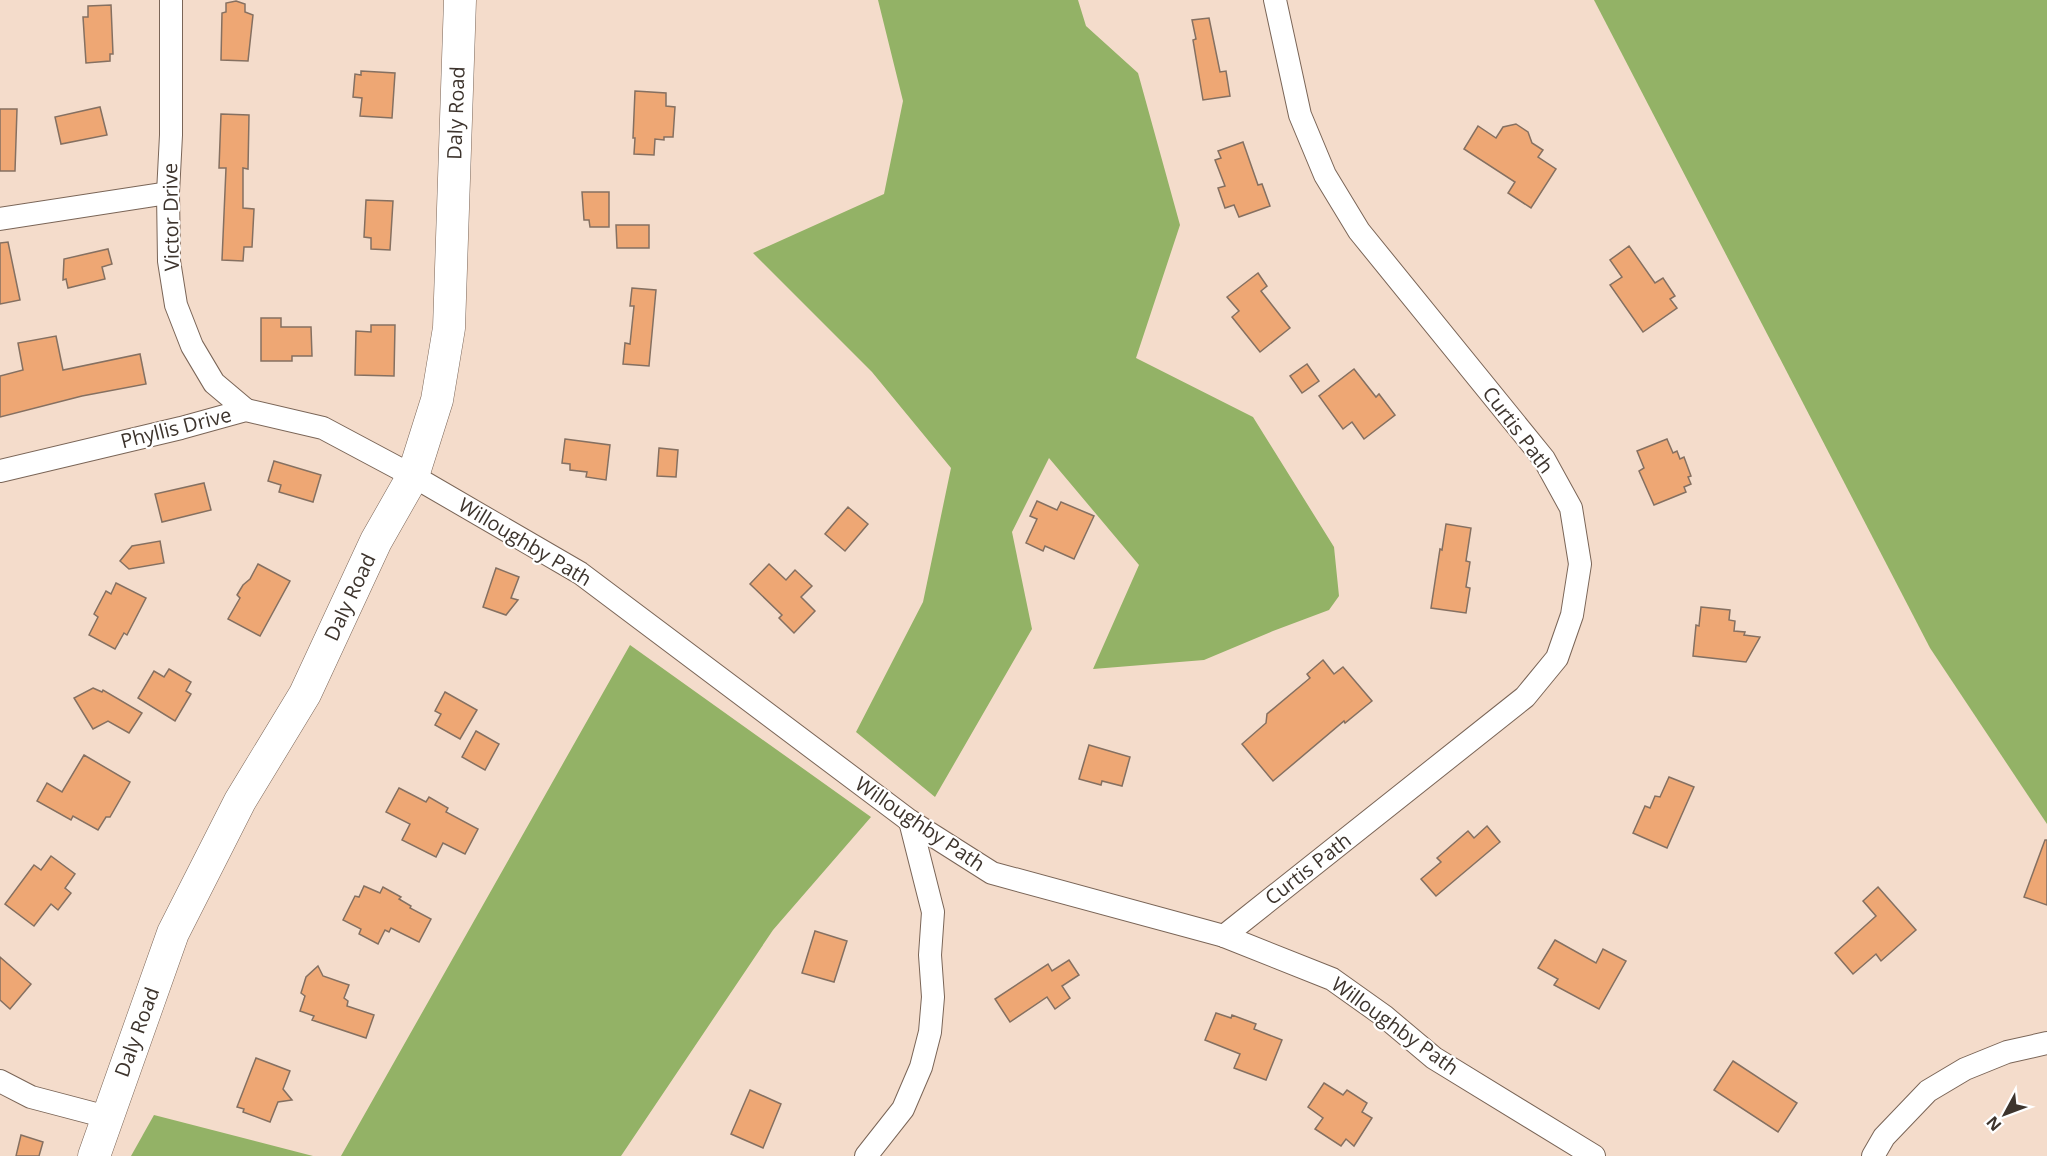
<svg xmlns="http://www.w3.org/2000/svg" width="2047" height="1156" font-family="'Open Sans',sans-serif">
	<rect width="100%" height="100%" fill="#f4dccb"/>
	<g fill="#93b266">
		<path d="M878,0H1078L1086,26L1138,73L1180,225L1136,358L1253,417L1334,547L1339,596L1329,610L1273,631L1204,660L1093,669L1139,565L1049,458L1012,532L1032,629L935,797L856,732L923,602L951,468L872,372L753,253L884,194L903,101Z"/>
		<path d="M1594,0H2047V824L1930,648Z"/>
		<path d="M630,645L871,817L773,930L621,1156H341Z"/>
		<path d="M154,1115L313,1156H131Z"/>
	</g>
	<g fill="#eea774" stroke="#857061" stroke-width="1.5">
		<path d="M236,1L245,4V12L253,15L248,61L221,60L222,13L226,12V3Z"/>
		<path d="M111,5L113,54H110V61L86,63L83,17H88V6Z"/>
		<path d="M1209,18L1220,72L1226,71L1230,96L1203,100L1193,40L1196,39L1192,20Z"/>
		<path d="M361,71L395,73L392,118L360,116L362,98L353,97L355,74L361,75Z"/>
		<path d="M635,91L666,93V106L675,107L673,137H664V140L655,139L654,155L634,154L635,138H633Z"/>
		<path d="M100,107L107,135L61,144L55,117Z"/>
		<path d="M0,109H17L15,171H0Z"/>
		<path d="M221,114L249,115L248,169L243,168V208L254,209L252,247H244L243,261L222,260L226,168H219Z"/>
		<path d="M1516,124L1528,132L1532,143L1543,150L1538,157L1556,169L1531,208L1508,193L1515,182L1464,149L1478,126L1496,138L1503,127Z"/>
		<path d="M1243,142L1258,185L1262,184L1270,206L1239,217L1234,205L1225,208L1218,188L1225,186L1215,160L1221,158L1218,151Z"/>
		<path d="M582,192H609V227H590L589,220H584Z"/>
		<path d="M366,200L393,201L390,250L371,249V238L364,237Z"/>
		<path d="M616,225H649V248H617Z"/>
		<path d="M8,242L20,300L0,304V243Z"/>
		<path d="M1629,246L1655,283L1663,278L1675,296L1670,299L1677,308L1643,332L1610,285L1622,277L1610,260Z"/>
		<path d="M108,249L112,264L102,267L105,279L68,288L66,279L63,280L64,259Z"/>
		<path d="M1258,273L1267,286L1261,291L1290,328L1260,352L1232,317L1239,311L1227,297Z"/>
		<path d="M632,288L656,290L649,366L623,364L625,343L630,344L634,306H630Z"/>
		<path d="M261,318H281V327H311L312,356H292V361H261Z"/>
		<path d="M371,325H395L394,376L355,375L356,331L371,332Z"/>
		<path d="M56,336L63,370L140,354L146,384L82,396L0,417V376L23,370L18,343Z"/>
		<path d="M1307,364L1319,381L1302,393L1290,376Z"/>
		<path d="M1354,369L1376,397L1379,394L1395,415L1364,439L1352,422L1343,429L1319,396Z"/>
		<path d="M565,439L610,445L606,480L586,477L587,472L570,470V464L562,463Z"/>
		<path d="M1667,439L1673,453L1677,451L1680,459L1684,457L1691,476L1688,477L1691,484L1684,487L1686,492L1654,505L1639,471L1644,468L1637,451Z"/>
		<path d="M659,448L678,450L676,477L657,476Z"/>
		<path d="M274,461L321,475L313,502L279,492L281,485L268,481Z"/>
		<path d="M204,483L211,510L162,522L155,494Z"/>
		<path d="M1037,501L1057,510L1061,502L1094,516L1074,559L1045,546L1043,551L1026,543L1037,519L1030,516Z"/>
		<path d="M848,507L868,524L845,551L825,534Z"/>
		<path d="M1446,524L1471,528L1466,561L1470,562L1466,587L1470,588L1466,613L1431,608L1440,549L1442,550Z"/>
		<path d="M160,541L164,563L129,569L120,561L132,546Z"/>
		<path d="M258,564L290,581L260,636L228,619L240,598L237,595L243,585L250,579Z"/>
		<path d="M769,564L786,580L795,570L812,586L801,597L815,611L794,633L779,618L782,615L750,584Z"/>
		<path d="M496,568L519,577L511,598L518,600L506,615L483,607Z"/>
		<path d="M116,583L146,598L127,635L124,633L115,649L89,635L98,617L94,614L106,591L111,594Z"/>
		<path d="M1701,607L1730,610L1729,620L1735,621L1734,631L1745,632L1744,635L1760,637L1746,662L1693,656L1696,625L1699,626Z"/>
		<path d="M1323,660L1334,674L1343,667L1372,701L1345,723L1344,721L1273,781L1242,744L1266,723L1267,714L1310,678L1307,674Z"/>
		<path d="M169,669L191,682L186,691L191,694L175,721L138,698L154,671L164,677Z"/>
		<path d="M93,688L102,692L103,690L142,713L129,733L108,721L93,729L74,698Z"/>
		<path d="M445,692L477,710L460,739L435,725L441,714L435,711Z"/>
		<path d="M476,731L499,744L485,770L462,757Z"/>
		<path d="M1089,745L1130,757L1122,786L1102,781L1101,785L1079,779Z"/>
		<path d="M84,755L130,782L110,817H106L98,830L73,816L71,820L37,801L47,783L62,792Z"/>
		<path d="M1669,777L1694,787L1667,848L1633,833L1645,806L1650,808L1655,796L1660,797Z"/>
		<path d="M399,788L426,802L429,797L448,808L446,812L478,829L465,854L443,843L436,857L402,840L410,824L386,812Z"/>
		<path d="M1487,826L1500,842L1436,896L1421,879L1441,862L1437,858L1468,831L1474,838Z"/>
		<path d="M2045,840H2047V905L2024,897Z"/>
		<path d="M51,856L75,874L65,888L71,893L58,910L51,904L34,926L5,904L34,865L41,870Z"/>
		<path d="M364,886L380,893L383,887L401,897L399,899L411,906L410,908L431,919L419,942L391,928L389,932L385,930L378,944L359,934L361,929L343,920L355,896L359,897Z"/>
		<path d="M1878,887L1916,930L1881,961L1876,954L1853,974L1835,953L1876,916L1863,901Z"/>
		<path d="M815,931L847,941L834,982L802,973Z"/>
		<path d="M1555,940L1596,963L1603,949L1626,961L1599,1009L1554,985L1558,979L1538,968Z"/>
		<path d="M0,957L31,984L10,1009L0,1000Z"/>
		<path d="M1069,960L1079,975L1062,986L1070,998L1055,1009L1047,997L1010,1022L995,999L1048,964L1052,971Z"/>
		<path d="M318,966L323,976L349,985L344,998L348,1001L347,1006L374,1015L366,1038L312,1020L314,1016L300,1011L305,996L301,993L306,977Z"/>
		<path d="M1216,1013L1231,1018L1232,1015L1256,1024L1254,1029L1282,1040L1266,1080L1234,1068L1240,1054L1205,1040Z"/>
		<path d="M256,1058L290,1071L283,1089L292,1100L278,1102L270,1122L243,1112L244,1109L237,1107Z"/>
		<path d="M1733,1061L1797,1103L1778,1132L1714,1090Z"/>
		<path d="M1324,1083L1343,1095L1347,1090L1367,1103L1362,1112L1372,1118L1354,1146L1346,1139L1341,1146L1315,1129L1323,1118L1308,1107Z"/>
		<path d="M750,1090L781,1104L763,1148L731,1134Z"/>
		<path d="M21,1135L43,1142L39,1156H16Z"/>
	</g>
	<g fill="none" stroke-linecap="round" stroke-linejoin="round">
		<g stroke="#7a6557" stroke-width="24">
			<g id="street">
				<path d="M171,0V135L168,193L169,261L176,305L192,346L214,383L246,410"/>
				<path d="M0,219L168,193"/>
				<path d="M0,471L181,428L246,410L323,428L413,476L580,573L910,821L992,873L1224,936L1332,979L1384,1016L1434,1058L1594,1156"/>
				<path d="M1224,936L1525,697L1557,658L1572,615L1580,564L1571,508L1544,459L1359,231L1325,175L1300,115L1275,0"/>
				<path d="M0,1081L31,1097L107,1117"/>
				<path d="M866,1156L903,1109L921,1067L930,1032L933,997L930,955L933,912L910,821"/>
				<path d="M1873,1156L1884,1137L1928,1091L1965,1069L2007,1052L2047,1043"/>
			</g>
		</g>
		<g stroke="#7a6557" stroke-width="33">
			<path id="secondary" d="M94,1156L173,933L240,801L305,694L376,541L413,476L437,400L449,328L460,0"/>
		</g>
		<use href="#street" stroke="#fff" stroke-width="22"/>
		<use href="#secondary" stroke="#fff" stroke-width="32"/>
	</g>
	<g text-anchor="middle" stroke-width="4.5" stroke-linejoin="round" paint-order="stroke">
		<g font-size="20" fill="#3d342d" stroke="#fff">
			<text transform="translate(456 113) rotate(-88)" y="7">Daly Road</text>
			<text transform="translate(171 217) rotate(-91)" y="7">Victor Drive</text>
			<text transform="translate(176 428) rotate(-14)" y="7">Phyllis Drive</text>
			<text transform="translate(1518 430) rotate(53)" y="7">Curtis Path</text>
			<text transform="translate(525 542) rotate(31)" y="7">Willoughby Path</text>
			<text transform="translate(350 597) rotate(-65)" y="7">Daly Road</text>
			<text transform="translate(920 824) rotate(34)" y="7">Willoughby Path</text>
			<text transform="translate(1308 869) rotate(-38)" y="7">Curtis Path</text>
			<text transform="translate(1395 1026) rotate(36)" y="7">Willoughby Path</text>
			<text transform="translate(137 1032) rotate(-70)" y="7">Daly Road</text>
		</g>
	</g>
	<g transform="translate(2005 1114) rotate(229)" stroke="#ffffff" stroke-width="4.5" paint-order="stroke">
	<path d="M0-4.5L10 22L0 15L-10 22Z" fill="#3d342d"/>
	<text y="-9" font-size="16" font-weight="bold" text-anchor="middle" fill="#3d342d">N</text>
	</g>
</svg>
